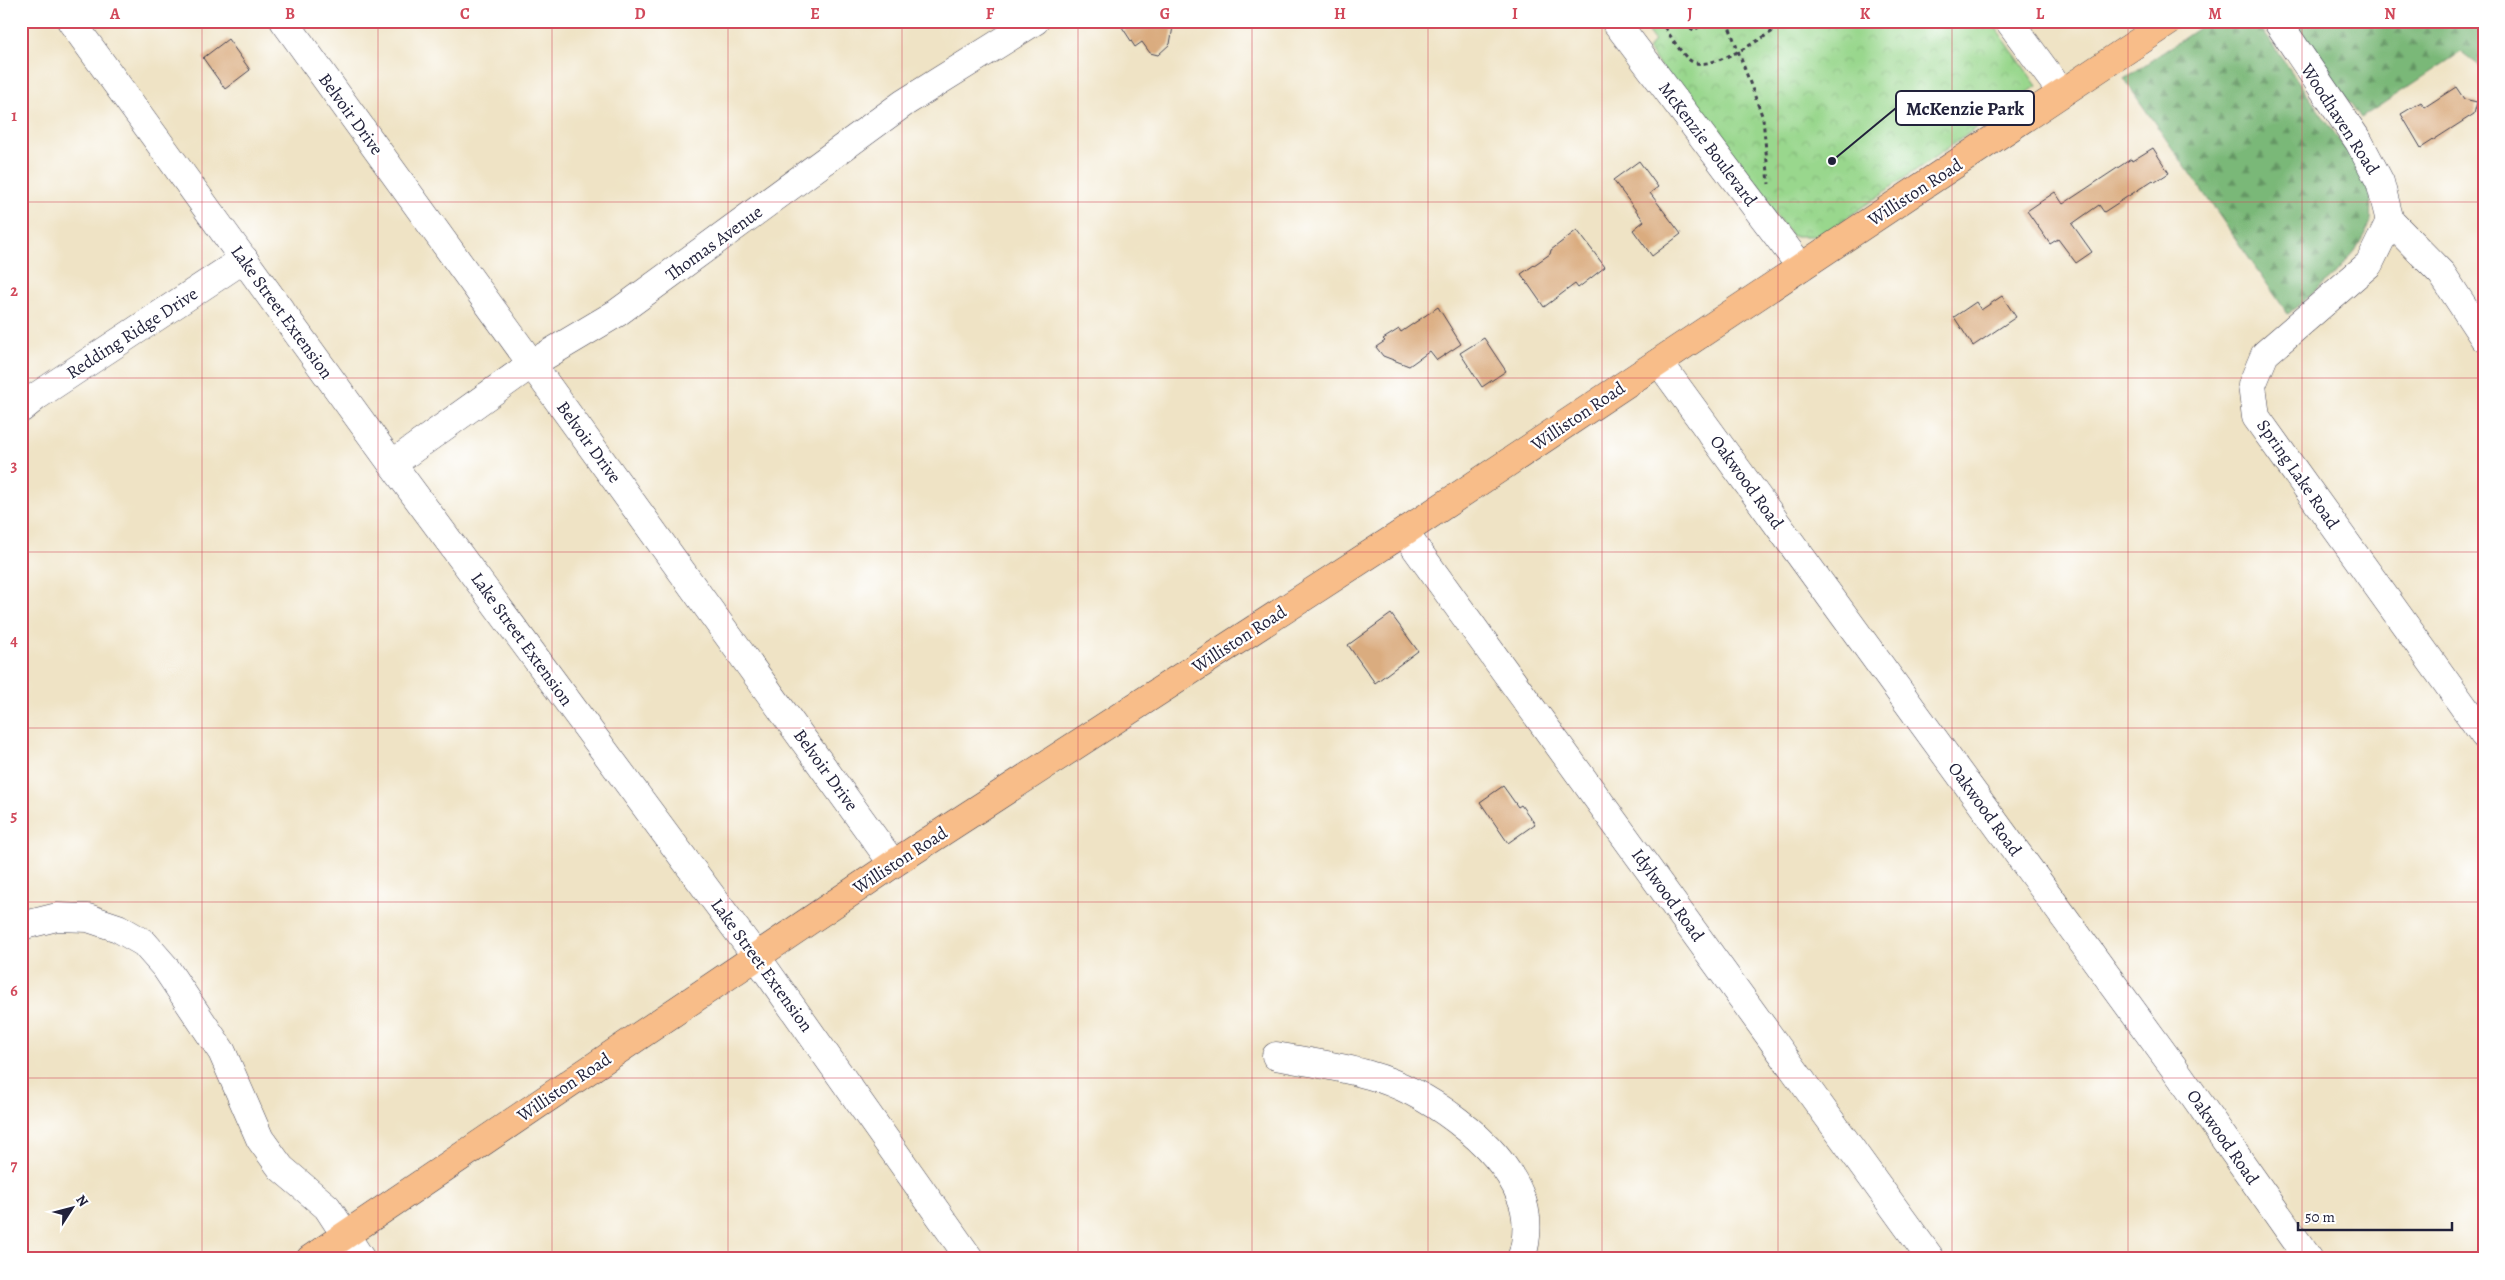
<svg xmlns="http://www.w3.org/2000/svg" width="2505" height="1280" font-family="Alegreya,serif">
	<defs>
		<pattern id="forest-firs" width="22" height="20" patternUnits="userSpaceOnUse" patternTransform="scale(1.25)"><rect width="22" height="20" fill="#7ab878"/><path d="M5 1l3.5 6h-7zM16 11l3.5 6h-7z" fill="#649564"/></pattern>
		<pattern id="park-crowns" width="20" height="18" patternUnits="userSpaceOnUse" patternTransform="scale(1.25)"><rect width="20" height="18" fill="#99d78d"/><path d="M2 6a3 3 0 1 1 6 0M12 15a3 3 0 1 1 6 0" fill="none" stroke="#84b87b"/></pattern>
	</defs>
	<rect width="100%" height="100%" fill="#fff"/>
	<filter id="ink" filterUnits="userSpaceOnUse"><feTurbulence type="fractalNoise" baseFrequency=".02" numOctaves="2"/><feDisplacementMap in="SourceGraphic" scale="10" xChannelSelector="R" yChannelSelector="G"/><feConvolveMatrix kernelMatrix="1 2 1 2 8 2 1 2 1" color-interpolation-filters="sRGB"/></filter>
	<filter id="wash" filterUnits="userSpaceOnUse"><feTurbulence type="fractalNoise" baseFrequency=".0096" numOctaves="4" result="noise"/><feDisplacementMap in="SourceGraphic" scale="20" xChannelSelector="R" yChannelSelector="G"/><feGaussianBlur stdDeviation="1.12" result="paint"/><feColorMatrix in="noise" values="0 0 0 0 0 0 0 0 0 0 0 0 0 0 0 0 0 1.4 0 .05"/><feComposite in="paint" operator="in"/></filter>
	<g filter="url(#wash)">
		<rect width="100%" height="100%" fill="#efe3c5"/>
		<g fill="url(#forest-firs)" stroke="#4e6d5a">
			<path d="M2209,21H2256L2359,168L2371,197L2370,224L2355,251L2332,277L2288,314L2124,79Z"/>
			<path d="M2293,21H2484V69L2461,52L2361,118Z"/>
		</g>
		<path fill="url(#park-crowns)" stroke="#5e7c64" d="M1640,21H1991L2037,86L1821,236H1792L1648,50L1654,40Z"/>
		<g id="blocks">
			<g fill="#daac7f">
				<path d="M1131,21H1174L1170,44L1158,55L1150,53L1142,42L1135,47L1122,27Z"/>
				<path d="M228,39L250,70L225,89L203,58Z"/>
				<path d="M2456,87L2464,99L2477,102L2474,114L2421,148L2401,114L2421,102L2425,107Z"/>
				<path d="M2153,148L2169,173L2155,182L2153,180L2104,212L2099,205L2072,224L2092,252L2076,263L2058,239L2050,244L2027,211L2055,192L2063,204L2131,159L2132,161Z"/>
				<path d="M1639,161L1658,187L1650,193L1681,234L1652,256L1633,230L1644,221L1613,180Z"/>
				<path d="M1577,230L1605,267L1578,288L1575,284L1544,307L1521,274L1550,254L1551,250Z"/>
				<path d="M2002,296L2016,317L1973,346L1954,317L1976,302L1981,310Z"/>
				<path d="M1438,307L1461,344L1437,360L1430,351L1409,366L1383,356L1376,347L1385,341L1383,339L1399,329L1401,332Z"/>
				<path d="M1484,338L1506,371L1482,387L1460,353Z"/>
				<path d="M1391,614L1418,651L1375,683L1348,645Z"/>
				<path d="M1503,786L1518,807L1521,805L1535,824L1508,843L1480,802Z"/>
			</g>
		</g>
	</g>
	<g filter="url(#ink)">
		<use href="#blocks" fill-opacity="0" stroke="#413f50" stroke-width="1"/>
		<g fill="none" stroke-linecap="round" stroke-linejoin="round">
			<g stroke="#413f50" stroke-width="29">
				<g id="minor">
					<path d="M71,21L392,464L756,956L970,1259"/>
					<path d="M284,21L893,864"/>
					<path d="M1615,21L1801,267"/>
					<path d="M2009,21L2062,93"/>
					<path d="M2277,21L2359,142L2380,182L2390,221L2442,274L2484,338"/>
					<path d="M2390,221L2369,264L2265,354L2252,385L2256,417L2484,735"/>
					<path d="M1659,362L2180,1076L2309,1259"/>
					<path d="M21,409L37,396L244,259"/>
					<path d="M392,464L533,363L617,313L904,103L1035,21"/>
					<path d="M1404,532L1931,1259"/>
					<path d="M21,926L57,917L88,918L118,928L144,943L165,967L222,1052L260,1139L281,1168L327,1207L361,1259"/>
					<path d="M1276,1056C1307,1062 1339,1066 1369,1075C1424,1090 1498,1141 1520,1195C1529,1215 1528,1239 1521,1259"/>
				</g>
			</g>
			<g stroke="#413f50" stroke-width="29">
				<path id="major" d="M310,1259L893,864L1404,532L2170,21"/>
			</g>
			<g stroke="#413f50" stroke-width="3" stroke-dasharray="4 4" stroke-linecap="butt">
				<path d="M1660,21C1668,31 1681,55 1691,61C1711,74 1770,33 1788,21"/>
				<path d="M1686,21L1693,31L1707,21"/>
				<path d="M1727,21L1763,118L1769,184"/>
			</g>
			<use href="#minor" stroke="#fff" stroke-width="28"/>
			<use href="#major" stroke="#f8bd89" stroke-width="28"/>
		</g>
	</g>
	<path fill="none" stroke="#d1495b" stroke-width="1" stroke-opacity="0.55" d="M202,21V1259M378,21V1259M552,21V1259M728,21V1259M902,21V1259M1078,21V1259M1252,21V1259M1428,21V1259M1602,21V1259M1778,21V1259M1952,21V1259M2128,21V1259M2302,21V1259M21,202H2484M21,378H2484M21,552H2484M21,728H2484M21,902H2484M21,1078H2484"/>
	<g text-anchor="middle" stroke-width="4.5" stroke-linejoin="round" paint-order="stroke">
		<g font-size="18" fill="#22223b" stroke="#fff">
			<text transform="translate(351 114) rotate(54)" y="6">Belvoir Drive</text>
			<text transform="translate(2340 119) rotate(57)" y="6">Woodhaven Road</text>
			<text transform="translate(1708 144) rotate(53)" y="6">McKenzie Boulevard</text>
			<text transform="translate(1915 192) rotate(-33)" y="6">Williston Road</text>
			<text transform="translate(714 243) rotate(-36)" y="6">Thomas Avenue</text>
			<text transform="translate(282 312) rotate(54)" y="6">Lake Street Extension</text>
			<text transform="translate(132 333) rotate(-33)" y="6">Redding Ridge Drive</text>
			<text transform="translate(1578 416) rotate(-34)" y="6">Williston Road</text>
			<text transform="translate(589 442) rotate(54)" y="6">Belvoir Drive</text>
			<text transform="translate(2298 474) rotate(55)" y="6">Spring Lake Road</text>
			<text transform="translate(1747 482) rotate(54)" y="6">Oakwood Road</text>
			<text transform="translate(522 639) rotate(54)" y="6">Lake Street Extension</text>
			<text transform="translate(1239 639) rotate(-33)" y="6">Williston Road</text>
			<text transform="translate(826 770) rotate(54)" y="6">Belvoir Drive</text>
			<text transform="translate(1985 809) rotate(54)" y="6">Oakwood Road</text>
			<text transform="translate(900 860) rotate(-33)" y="6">Williston Road</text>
			<text transform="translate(1668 895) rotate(54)" y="6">Idylwood Road</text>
			<text transform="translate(762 965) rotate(54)" y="6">Lake Street Extension</text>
			<text transform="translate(564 1087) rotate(-34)" y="6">Williston Road</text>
			<text transform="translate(2223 1137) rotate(55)" y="6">Oakwood Road</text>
		</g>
	</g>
	<path fill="none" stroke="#22223b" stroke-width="2" d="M1832 161L1896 108"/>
	<circle fill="#22223b" stroke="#fff" stroke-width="2" cx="1832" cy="161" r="5"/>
	<rect fill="#fff" stroke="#22223b" stroke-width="2" x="1896" y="91" width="138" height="34" rx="5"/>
	<g font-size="19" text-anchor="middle" font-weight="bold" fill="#22223b">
		<text x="1965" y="115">McKenzie Park</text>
	</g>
	<rect width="2505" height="1280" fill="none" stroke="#fff" stroke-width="55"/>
	<g transform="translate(72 1208) rotate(54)" stroke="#ffffff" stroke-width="4" paint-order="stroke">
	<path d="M0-4L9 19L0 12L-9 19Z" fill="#22223b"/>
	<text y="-8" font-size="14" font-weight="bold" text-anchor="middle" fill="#22223b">N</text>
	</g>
	<path d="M2298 1222v8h154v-8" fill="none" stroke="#22223b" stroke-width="2.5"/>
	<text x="2305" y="1222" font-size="15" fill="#22223b" stroke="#ffffff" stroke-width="4" paint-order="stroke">50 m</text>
	<rect x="28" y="28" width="2450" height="1224" fill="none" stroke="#d1495b" stroke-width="2"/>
	<g font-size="16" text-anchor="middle" font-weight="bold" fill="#d1495b">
		<text x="115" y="19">A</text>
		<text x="290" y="19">B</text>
		<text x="465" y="19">C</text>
		<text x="640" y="19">D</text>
		<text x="815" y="19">E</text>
		<text x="990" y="19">F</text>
		<text x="1165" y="19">G</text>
		<text x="1340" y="19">H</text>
		<text x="1515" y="19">I</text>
		<text x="1690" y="19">J</text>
		<text x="1865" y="19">K</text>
		<text x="2040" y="19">L</text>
		<text x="2215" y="19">M</text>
		<text x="2390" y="19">N</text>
		<text x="14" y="121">1</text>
		<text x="14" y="296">2</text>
		<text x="14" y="471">3</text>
		<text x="14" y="646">4</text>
		<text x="14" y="821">5</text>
		<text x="14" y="996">6</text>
		<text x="14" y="1171">7</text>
	</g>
</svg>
